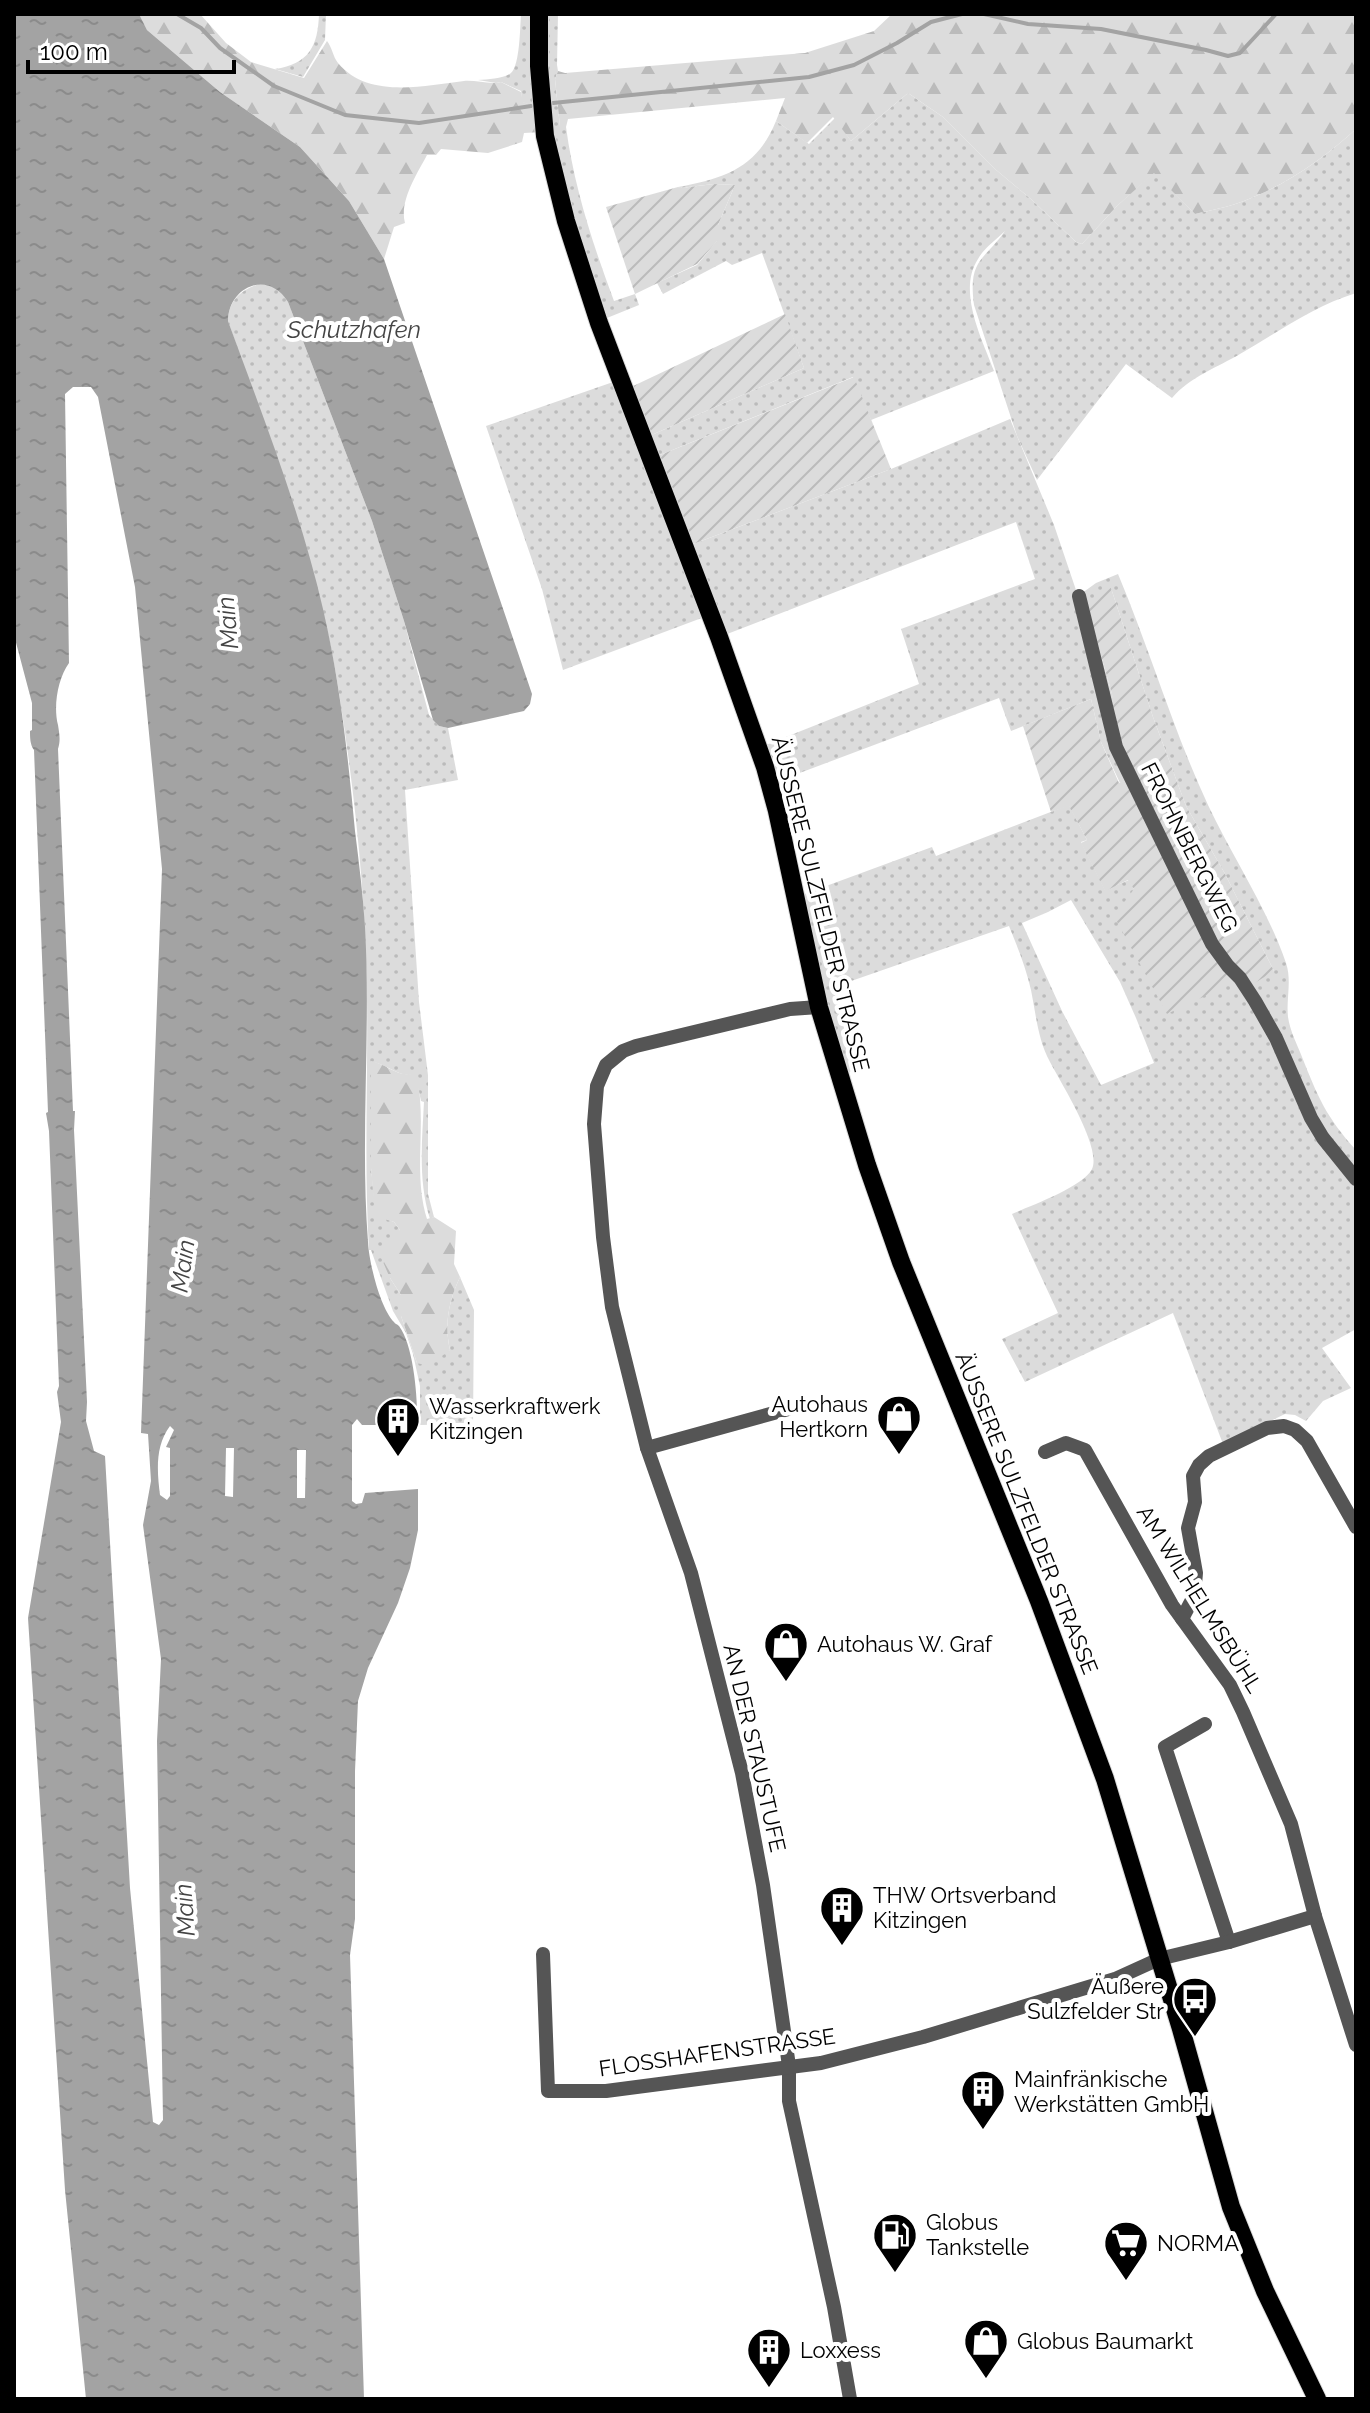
<svg xmlns="http://www.w3.org/2000/svg" width="1370" height="2413" font-family="Raleway,sans-serif">
	<defs>
		<pattern id="grass-dots" width="8" height="8" patternUnits="userSpaceOnUse" patternTransform="scale(2)"><rect width="8" height="8" fill="#dcdcdc"/><path d="M2 2h.1M6 6h.1" fill="none" stroke="#bbb" stroke-width="1.8" stroke-linecap="round"/></pattern>
		<pattern id="forest-firs" width="22" height="20" patternUnits="userSpaceOnUse" patternTransform="scale(2)"><rect width="22" height="20" fill="#dcdcdc"/><path d="M5 1l3.5 6h-7zM16 11l3.5 6h-7z" fill="#bbb"/></pattern>
		<pattern id="garden-furrows" width="10" height="10" patternUnits="userSpaceOnUse" patternTransform="scale(2)"><rect width="10" height="10" fill="#dcdcdc"/><path d="M-1 1l2-2M0 10L10 0M9 11l2-2" fill="none" stroke="#bbb"/></pattern>
		<pattern id="water-ripples" width="26" height="14" patternUnits="userSpaceOnUse" patternTransform="scale(2)"><rect width="26" height="14" fill="#a3a3a3"/><path d="M2 4q2-2 4 0t4 0M15 11q2-2 4 0t4 0" fill="none" stroke="#8b8b8b"/></pattern>
	</defs>
	<rect width="100%" height="100%" fill="#fff"/>
	<g fill="url(#grass-dots)" fill-rule="evenodd">
		<path d="M319,14H326L325,40L303,77L275,69C309,64 318,46 319,14Z"/>
		<path d="M521,14H536L539,108L522,102L521,91L501,82L496,83L478,80C488,79 503,79 511,73C520,65 520,27 521,14Z"/>
		<path d="M542,14H558L557,65L558,71L555,79L560,127H566C574,187 593,245 614,301L635,294L639,305L602,320L547,136Z"/>
		<path d="M908,93L943,117L995,169L1032,200L1076,242L1082,244L1117,206L1154,172L1195,214C1211,210 1229,207 1244,201C1286,185 1323,159 1356,129V293C1314,306 1278,332 1240,354C1218,367 1190,377 1172,398L1126,364L1037,480L1017,436L974,305C968,259 983,262 1005,231C996,240 984,248 978,259C957,291 982,339 994,371L871,420L853,377L655,457L647,437L804,368L762,253L732,265L726,261L663,294L657,283L697,265L717,241L718,225L735,185L714,184L680,188L678,187C725,178 757,168 776,121L809,144L835,118L851,141Z"/>
		<path d="M259,284C274,285 281,290 288,302L372,521L404,621L429,715L439,726L448,728L458,780L405,790L419,1002L428,1075V1194L434,1217L430,1219C418,1181 422,1141 424,1102L421,1101L415,1074C399,1079 387,1063 371,1062V1168L376,1215L394,1222L400,1230L390,1278L401,1295V1316L417,1363L450,1350C444,1323 449,1301 460,1277L474,1310L473,1424L420,1425V1386L413,1354L406,1333L393,1311L371,1250H369C364,1167 368,1084 367,1001C366,898 355,794 339,693C320,565 270,443 228,321C228,301 241,290 259,284Z"/>
		<path d="M616,381L707,616L563,670L542,589L486,426Z"/>
		<path d="M1010,419L1054,525L1078,596L1096,583L1118,574C1150,650 1173,730 1208,805C1233,858 1267,908 1286,963C1292,981 1286,998 1288,1017C1290,1031 1297,1044 1302,1057C1318,1097 1326,1117 1356,1150V1329L1322,1348L1351,1388L1323,1401L1306,1421L1295,1415L1285,1414L1223,1444L1173,1313L1025,1382L1002,1339L1058,1313L1012,1214C1032,1205 1083,1187 1092,1169C1102,1148 1061,1083 1050,1062C1038,1040 1036,1015 1031,990C1026,968 1018,948 1009,926L834,987L854,1069L843,1077L799,896L932,847L936,856L1069,805L1087,840L1081,842L1105,890L1129,880L1134,889L1240,980L1274,971L1224,872L1186,806L1153,717L1111,588L1090,617L1112,694L1130,779L1120,783L1101,742L1091,699L1011,731L999,698L773,783L761,747L919,684L901,629L1035,579L1016,522L722,636L688,546L891,469ZM1071,900L1120,982L1136,1018L1154,1063L1101,1085L1062,1011L1022,923L1048,912Z"/>
	</g>
	<g fill="url(#forest-firs)">
		<path d="M139,14H200L226,43L251,62L304,78L327,41C332,47 333,57 338,63C368,99 423,86 464,81C476,80 491,85 501,82L521,92L523,102L539,108L542,132L524,133L522,142L488,153L441,149L436,155H427C417,174 399,201 405,223L394,227L384,259L349,201L300,147L220,92L147,30Z"/>
		<path d="M892,14H1356V129C1323,159 1286,185 1244,201C1229,207 1211,210 1195,214L1154,173L1117,206L1082,244L1076,242L1032,200L995,169L943,117L908,93L851,141L833,117L807,143L776,121L785,98L568,119L566,127H560L555,79L558,71L565,73L805,53L874,31Z"/>
		<path d="M371,1061C387,1064 399,1079 416,1073C428,1122 412,1171 427,1219L434,1217L456,1231L454,1264L460,1277C449,1301 444,1323 450,1350L428,1366L417,1363L401,1316V1295L390,1278L380,1255L400,1230L394,1222L375,1216L371,1168Z"/>
	</g>
	<g fill="url(#garden-furrows)">
		<path d="M714,184L735,185L718,225V240L697,264L635,294L606,207L678,187L681,188Z"/>
		<path d="M785,314L804,368L647,437L629,388Z"/>
		<path d="M854,377L891,469L688,546L655,457Z"/>
		<path d="M1107,586L1111,588L1153,717L1186,806L1224,872L1274,971L1245,989L1239,980L1167,1014L1114,916L1134,889L1128,880L1105,891L1081,843L1087,840L1069,806L1051,812L1023,726L1091,699L1101,742L1119,783L1131,778L1105,704L1113,703L1112,694L1090,617V605Z"/>
	</g>
	<path fill="url(#water-ripples)" fill-rule="evenodd" d="M14,14H139L147,30L220,92L300,147L349,201L384,259L532,694L530,704L524,711L448,728L439,726L433,720L404,621L372,521L288,302C268,269 228,287 228,321C262,414 301,513 323,609C340,682 348,756 355,831C359,863 363,895 365,927C371,1032 360,1138 368,1242C369,1262 380,1308 394,1322C395,1324 397,1324 399,1326C414,1346 418,1400 417,1425H362L357,1419L352,1425V1501L356,1504L362,1503L365,1493L418,1489V1530L410,1568L398,1603L368,1668L358,1701L355,1771V1919L350,1955L364,2399H86L65,2190L28,1618L61,1422L57,1392L59,1386L49,1131L46,1113L48,1112L34,750C30,745 30,737 30,731L32,730V703L14,635ZM73,387H91L98,397L135,587L162,869L141,1433L148,1434L151,1481L143,1525L161,1659L157,1741L163,2120L159,2125L153,2122L130,1888L105,1456L94,1451L86,1421L87,1402L74,1130L75,1111H73L58,749C61,740 59,732 58,725C53,706 58,678 69,663L65,394ZM170,1426L174,1430L166,1447L170,1448V1496L167,1500L160,1495C157,1471 155,1446 170,1426ZM226,1448H234L233,1497L225,1496ZM297,1450H306L305,1498H297Z"/>
	<g fill="none" stroke-linecap="round" stroke-linejoin="round">
		<g stroke="#a3a3a3" stroke-width="4">
			<path d="M177,14L201,28L220,48L274,86L345,115L419,123L531,106"/>
			<path d="M984,14L1028,24L1101,29L1206,50L1228,56L1240,53L1276,14"/>
			<path d="M553,103L809,77L854,65L897,43L931,22L962,14"/>
		</g>
		<g stroke="#dbdbdb" stroke-width="20">
			<path id="major" d="M539,14V66L545,136L566,221L599,323L719,637L765,767L777,811L819,1007L867,1165L901,1262L1039,1601L1105,1779L1181,2029L1231,2207L1265,2291L1317,2399"/>
		</g>
		<g stroke="#555" stroke-width="14">
			<path d="M1079,596L1116,747L1212,944L1228,966L1240,978L1255,1001L1276,1038L1311,1118L1323,1138L1356,1179"/>
			<path d="M819,1007L790,1009L636,1046L623,1051L606,1065L597,1086L594,1124L603,1237L612,1307L647,1448L691,1573L742,1773L763,1885L789,2066V2101L834,2307L850,2399"/>
			<path d="M647,1448L803,1405"/>
			<path d="M1045,1452L1066,1443L1085,1450L1172,1605L1230,1685L1243,1712L1291,1824L1315,1916L1356,2045"/>
			<path d="M1182,1619L1194,1596L1196,1573L1188,1528L1195,1502L1193,1476L1199,1465L1209,1456L1267,1428L1284,1426L1295,1430L1307,1441L1356,1527"/>
			<path d="M1205,1724L1165,1747L1229,1942"/>
			<path d="M543,1954L548,2091H606L821,2063L923,2037L1115,1979L1159,1959L1229,1942L1315,1916"/>
		</g>
		<use href="#major" stroke="#000" stroke-width="18"/>
	</g>
	<defs>
		<g id="shop-pin" transform="scale(2.3)"><path d="M0 17L-7.5 6A9.5 9.5 0 1 1 7.5 6Z" fill="#000" stroke="#fff"/><path d="M-5-2.5h2.3a2.7 3.5 0 0 1 5.4 0H5L5.5 6h-11ZM-1.5-2.5h3a1.5 2.3 0 0 0-3 0Z" fill="#fff"/></g>
		<g id="building-pin" transform="scale(2.3)"><path d="M0 17L-7.5 6A9.5 9.5 0 1 1 7.5 6Z" fill="#000" stroke="#fff"/><path d="M-4-6H4V6H1V3H-1V6H-4ZM-2.5-4.3h1.7v1.8h-1.7ZM.8-4.3h1.7v1.8H.8ZM-2.5-1h1.7V.8h-1.7ZM.8-1h1.7V.8H.8Z" fill="#fff"/></g>
		<g id="bus-pin" transform="scale(2.3)"><path d="M0 17L-7.5 6A9.5 9.5 0 1 1 7.5 6Z" fill="#000" stroke="#fff"/><path d="M-5-6H5V4H4V6H2V4H-2V6H-4V4H-5ZM-3.5-4V0h7V-4ZM-3.5 1.2v1.5H-2V1.2ZM2 1.2v1.5H3.5V1.2Z" fill="#fff"/></g>
		<g id="fuel-pin" transform="scale(2.3)"><path d="M0 17L-7.5 6A9.5 9.5 0 1 1 7.5 6Z" fill="#000" stroke="#fff"/><path d="M-5.5-6h7V0h2V4h1.3V-2.5L3-4.5l.8-.8L6-3V5H2.5V1h-1V6h-7ZM-4.2-4.7v3.2H.2V-4.7Z" fill="#fff"/></g>
		<g id="supermarket-pin" transform="scale(2.3)"><path d="M0 17L-7.5 6A9.5 9.5 0 1 1 7.5 6Z" fill="#000" stroke="#fff"/><path d="M-6-5.5h2.5l.6 2H6L4.5 2H-2.5L-4.4-4H-6ZM-1.5 3.2a1.3 1.3 0 1 0 .1 0ZM3 3.2a1.3 1.3 0 1 0 .1 0Z" fill="#fff"/></g>
	</defs>
	<g fill-rule="evenodd">
		<use href="#shop-pin" x="899" y="1417"/>
		<use href="#building-pin" x="398" y="1419"/>
		<use href="#shop-pin" x="786" y="1644"/>
		<use href="#building-pin" x="842" y="1908"/>
		<use href="#bus-pin" x="1195" y="1999"/>
		<use href="#building-pin" x="983" y="2092"/>
		<use href="#fuel-pin" x="895" y="2235"/>
		<use href="#supermarket-pin" x="1126" y="2243"/>
		<use href="#shop-pin" x="986" y="2341"/>
		<use href="#building-pin" x="769" y="2350"/>
	</g>
	<g text-anchor="middle" stroke-width="8" stroke-linejoin="round" paint-order="stroke">
		<g font-size="22" fill="#000" stroke="#fff">
			<text transform="translate(1190 847) rotate(63)" y="8">FROHNBERGWEG</text>
			<text transform="translate(821 904) rotate(76)" y="8">ÄUSSERE SULZFELDER STRASSE</text>
			<text transform="translate(1027 1513) rotate(68)" y="8">ÄUSSERE SULZFELDER STRASSE</text>
			<text transform="translate(1200 1599) rotate(58)" y="8">AM WILHELMSBÜHL</text>
			<text transform="translate(755 1748) rotate(77)" y="8">AN DER STAUSTUFE</text>
			<text transform="translate(717 2052) rotate(-8)" y="8">FLOSSHAFENSTRASSE</text>
		</g>
		<g font-size="22" fill="#000" stroke="#fff" text-anchor="start">
			<text x="868" y="1412" text-anchor="end">Autohaus<tspan x="868" dy="25">Hertkorn</tspan></text>
			<text x="429" y="1414">Wasserkraftwerk<tspan x="429" dy="25">Kitzingen</tspan></text>
			<text x="817" y="1652">Autohaus W. Graf</text>
			<text x="873" y="1903">THW Ortsverband<tspan x="873" dy="25">Kitzingen</tspan></text>
			<text x="1164" y="1994" text-anchor="end">Äußere<tspan x="1164" dy="25">Sulzfelder Str</tspan></text>
			<text x="1014" y="2087">Mainfränkische<tspan x="1014" dy="25">Werkstätten GmbH</tspan></text>
			<text x="926" y="2230">Globus<tspan x="926" dy="25">Tankstelle</tspan></text>
			<text x="1157" y="2251">NORMA</text>
			<text x="1017" y="2349">Globus Baumarkt</text>
			<text x="800" y="2358">Loxxess</text>
		</g>
		<g font-size="24" font-style="italic" fill="#444" stroke="#fff">
			<text x="354" y="338">Schutzhafen</text>
			<text transform="translate(228 623) rotate(-95)" y="8">Main</text>
			<text transform="translate(183 1266) rotate(-82)" y="8">Main</text>
			<text transform="translate(185 1910) rotate(-94)" y="8">Main</text>
		</g>
	</g>
	<rect width="1370" height="2413" fill="none" stroke="#000000" stroke-width="32"/>
	<path d="M28 60v12h206v-12" fill="none" stroke="#000000" stroke-width="4"/>
	<text x="40" y="60" font-size="24" fill="#000000" stroke="#ffffff" stroke-width="6" paint-order="stroke">100 m</text>
</svg>
